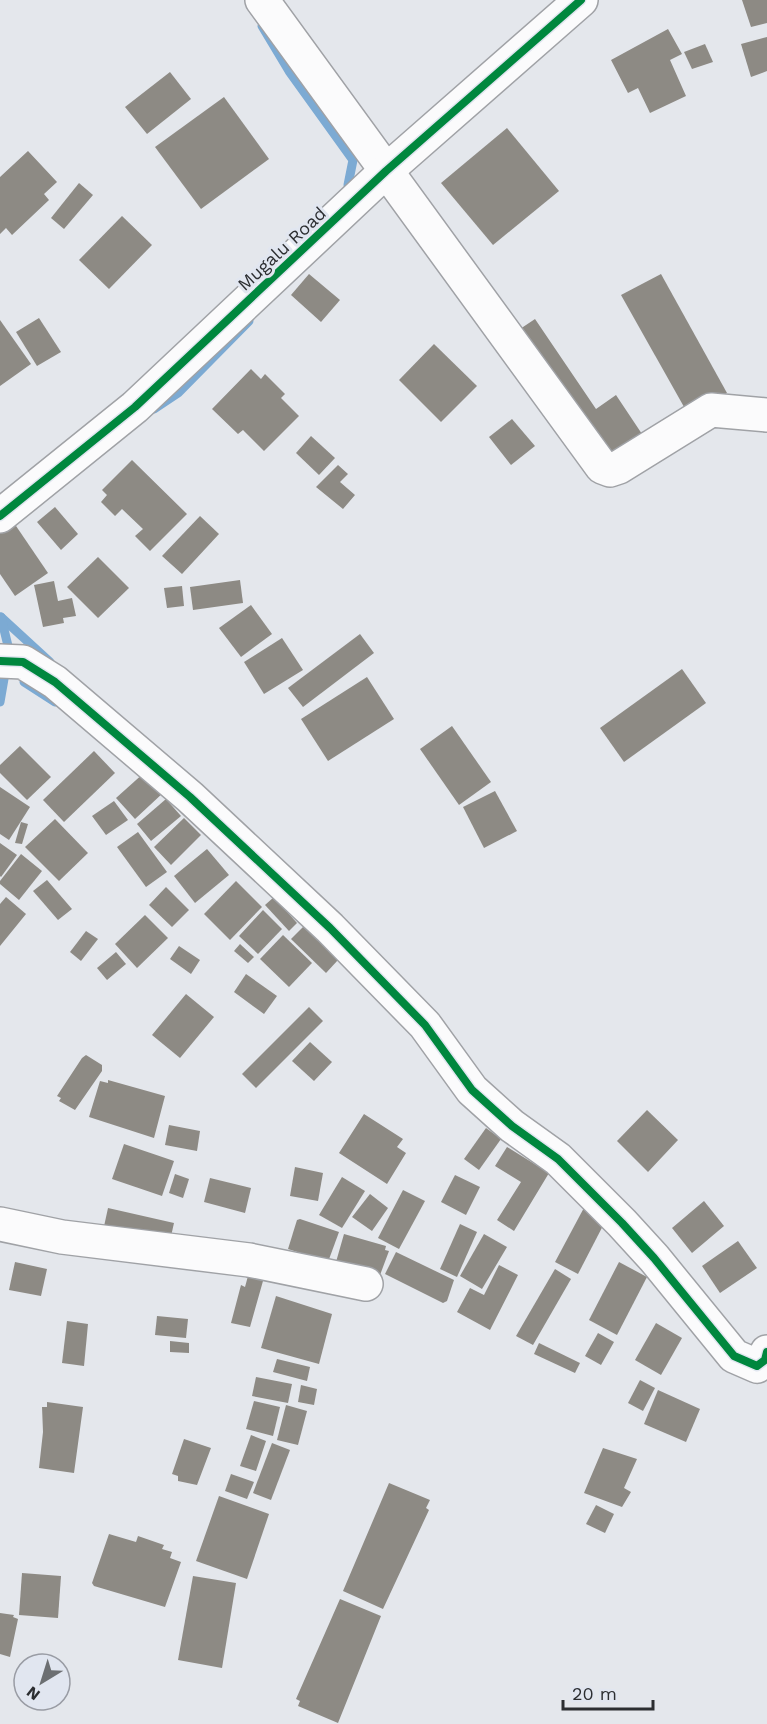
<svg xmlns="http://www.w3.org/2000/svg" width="767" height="1724" font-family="'Work Sans',sans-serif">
	<rect width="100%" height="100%" fill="#e4e7ec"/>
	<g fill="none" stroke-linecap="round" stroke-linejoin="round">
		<g stroke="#7caad3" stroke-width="9">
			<path d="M262,26L289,71L353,160L348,185"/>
			<path d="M154,409L178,393L249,321"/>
			<path d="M1,617L50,662"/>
			<path d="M24,682L55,702"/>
			<path d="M0,702L9,650L1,617"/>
		</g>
	</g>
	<g fill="#8d8a84">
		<path d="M742,0H767V23L751,27Z"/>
		<path d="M668,29L682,54L670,60L686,96L650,113L638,88L628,93L611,60Z"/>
		<path d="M767,37V71L751,77L741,44Z"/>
		<path d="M705,44L713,62L692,69L684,52Z"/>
		<path d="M170,72L191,99L147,134L125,107Z"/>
		<path d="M224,97L269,159L201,209L155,147Z"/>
		<path d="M507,128L559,191L493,245L441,183Z"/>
		<path d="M28,151L57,182L44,194L49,200L12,235L6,228L0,234V177Z"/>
		<path d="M79,183L93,195L64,229L51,218Z"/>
		<path d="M122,216L152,245L109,289L79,260Z"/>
		<path d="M309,274L340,300L321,322L291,295Z"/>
		<path d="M661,274L727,393L688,414L621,295Z"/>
		<path d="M39,318L61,352L37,366L16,332Z"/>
		<path d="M535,319L596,409L616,395L646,440L611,464L520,329Z"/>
		<path d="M0,320L31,364L0,386Z"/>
		<path d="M434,344L477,386L441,422L399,380Z"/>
		<path d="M251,369L261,379L265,374L285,394L281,398L299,416L264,451L243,430L238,434L212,409Z"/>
		<path d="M512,419L535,446L511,465L489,437Z"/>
		<path d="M311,436L335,458L319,475L296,453Z"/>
		<path d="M132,460L187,514L150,551L135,536L143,529L122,509L115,516L101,502L107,495L102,490Z"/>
		<path d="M338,465L348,474L340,482L355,495L343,509L316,487Z"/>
		<path d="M55,507L78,534L61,550L37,522Z"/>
		<path d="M200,516L219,534L182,574L162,556Z"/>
		<path d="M14,523L48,573L15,596L0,574V533Z"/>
		<path d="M98,557L129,588L98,618L67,587Z"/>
		<path d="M240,580L243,603L193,610L190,587Z"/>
		<path d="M54,581L58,601L72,598L76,616L63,618L64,623L43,627L34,585Z"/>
		<path d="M182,586L184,606L167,608L164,588Z"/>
		<path d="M251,605L272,634L241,657L219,628Z"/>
		<path d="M360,634L374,653L303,707L288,688Z"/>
		<path d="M282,638L303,670L264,694L244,662Z"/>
		<path d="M682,669L706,703L624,762L600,728Z"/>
		<path d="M367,677L394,719L328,761L301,719Z"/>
		<path d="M452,726L491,782L459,805L420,749Z"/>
		<path d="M20,746L51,777L27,800L0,773V765Z"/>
		<path d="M94,751L115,773L64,822L43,800Z"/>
		<path d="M145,772L164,792L135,819L116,798Z"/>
		<path d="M0,787L30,807L9,840L0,834Z"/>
		<path d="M495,791L517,831L484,848L463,807Z"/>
		<path d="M166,799L181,816L151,841L137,824Z"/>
		<path d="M114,801L128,820L106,835L92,816Z"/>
		<path d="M184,818L201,835L171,865L154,847Z"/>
		<path d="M55,819L88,853L59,881L25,847Z"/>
		<path d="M21,822L28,824L22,844L15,843Z"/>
		<path d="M138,832L167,872L146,887L117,847Z"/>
		<path d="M0,843L17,855L1,877L0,876Z"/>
		<path d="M207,849L229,875L195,903L174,876Z"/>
		<path d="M21,854L42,871L19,900L0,884V881Z"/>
		<path d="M47,880L72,909L58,920L33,891Z"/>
		<path d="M236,881L262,907L230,940L204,914Z"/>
		<path d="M166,887L189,910L172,927L149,905Z"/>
		<path d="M6,897L26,914L0,946V904Z"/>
		<path d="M274,897L297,923L289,931L265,905Z"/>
		<path d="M263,910L282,929L258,954L239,936Z"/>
		<path d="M145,915L168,938L137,968L115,944Z"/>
		<path d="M304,926L338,960L326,973L291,939Z"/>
		<path d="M86,931L98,939L81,961L70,952Z"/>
		<path d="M283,935L312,963L289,987L260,959Z"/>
		<path d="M240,944L254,957L248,963L234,951Z"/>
		<path d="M179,946L200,960L191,974L170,959Z"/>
		<path d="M116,952L126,964L107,980L97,968Z"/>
		<path d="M246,974L277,996L264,1014L234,992Z"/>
		<path d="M186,994L214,1017L180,1058L152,1035Z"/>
		<path d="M309,1007L323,1021L256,1088L242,1074Z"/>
		<path d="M310,1042L332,1062L314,1081L292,1061Z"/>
		<path d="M86,1055L102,1065V1071L75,1110L59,1101L61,1098L57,1096L82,1058Z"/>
		<path d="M108,1080L165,1096L154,1138L89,1117L100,1081L108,1083Z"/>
		<path d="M647,1110L678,1140L648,1172L617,1141Z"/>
		<path d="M364,1114L403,1139L397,1147L406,1153L387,1184L339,1153Z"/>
		<path d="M169,1125L200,1131L197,1151L165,1145Z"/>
		<path d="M486,1128L501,1139L479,1170L464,1159Z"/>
		<path d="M124,1144L174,1161L162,1196L112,1179Z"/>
		<path d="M507,1147L549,1173L514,1231L497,1220L521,1182L495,1166Z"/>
		<path d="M295,1167L323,1173L318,1201L290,1196Z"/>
		<path d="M175,1174L189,1179L183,1198L169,1193Z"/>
		<path d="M455,1175L480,1187L466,1215L441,1202Z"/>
		<path d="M342,1177L365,1191L342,1228L319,1215Z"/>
		<path d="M210,1178L251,1188L245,1213L204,1202Z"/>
		<path d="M403,1190L425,1201L399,1249L378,1238Z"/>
		<path d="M370,1194L388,1208L372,1231L352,1217Z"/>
		<path d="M704,1201L724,1226L692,1253L672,1228Z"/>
		<path d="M586,1204L608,1216L578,1274L555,1262Z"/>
		<path d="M108,1208L174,1223L169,1245L103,1231Z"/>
		<path d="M300,1219L339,1232L328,1262L288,1249L297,1220Z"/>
		<path d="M460,1224L477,1232L457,1277L440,1269Z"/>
		<path d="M344,1234L386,1246L385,1250L389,1251L380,1275L336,1262Z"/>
		<path d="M484,1234L507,1247L482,1289L460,1276Z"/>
		<path d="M738,1241L757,1268L720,1293L702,1266Z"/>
		<path d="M396,1252L454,1280L447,1301L443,1303L385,1274Z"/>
		<path d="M15,1262L47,1269L41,1296L9,1290Z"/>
		<path d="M619,1262L647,1277L617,1335L589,1320Z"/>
		<path d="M499,1265L518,1275L490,1330L457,1312L470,1288L484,1295Z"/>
		<path d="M555,1269L571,1279L533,1345L516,1336Z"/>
		<path d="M248,1276L263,1281L250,1327L231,1323L241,1285L245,1287Z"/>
		<path d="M276,1296L332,1314L319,1364L261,1348Z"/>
		<path d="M157,1316L188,1319L186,1338L155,1335Z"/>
		<path d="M67,1321L88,1324L84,1366L62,1363Z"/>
		<path d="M656,1323L682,1338L661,1375L635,1360Z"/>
		<path d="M598,1333L614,1342L601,1365L585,1356Z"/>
		<path d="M170,1341L189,1343V1353L170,1352Z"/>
		<path d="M539,1343L580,1363L575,1373L534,1354Z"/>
		<path d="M277,1359L310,1367L307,1381L273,1372Z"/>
		<path d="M256,1377L292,1384L288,1403L252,1396Z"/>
		<path d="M640,1380L655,1388L643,1411L628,1403Z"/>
		<path d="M301,1385L317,1389L314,1405L298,1402Z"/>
		<path d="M658,1390L700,1409L686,1442L644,1424Z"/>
		<path d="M254,1401L280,1407L273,1436L246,1429Z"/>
		<path d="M47,1402L83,1407L74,1473L39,1468L43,1432L42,1407H47Z"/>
		<path d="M286,1405L307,1411L298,1445L277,1440Z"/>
		<path d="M251,1435L266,1441L256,1471L240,1466Z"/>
		<path d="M184,1439L211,1448L197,1485L178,1481V1476L172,1474Z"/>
		<path d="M272,1443L290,1450L271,1500L253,1493Z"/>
		<path d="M603,1448L637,1459L624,1488L631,1492L622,1507L584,1493Z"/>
		<path d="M231,1474L254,1482L247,1499L225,1491Z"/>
		<path d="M389,1483L430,1500L426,1508L429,1510L383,1609L343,1591Z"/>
		<path d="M219,1496L269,1514L247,1579L196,1561Z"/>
		<path d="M596,1505L614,1514L605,1533L586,1524Z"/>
		<path d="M109,1534L136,1542L138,1536L164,1545L162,1549L172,1552L170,1558L181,1562L165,1607L94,1586L92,1583Z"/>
		<path d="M22,1573L61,1576L58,1618L19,1615Z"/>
		<path d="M193,1576L236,1583L222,1668L178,1660Z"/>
		<path d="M340,1599L381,1616L338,1723L298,1706L300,1701L296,1699Z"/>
		<path d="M0,1613L14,1615L13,1617L18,1619L10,1657L0,1654Z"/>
	</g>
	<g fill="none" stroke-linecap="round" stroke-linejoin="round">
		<g stroke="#a0a2a6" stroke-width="36">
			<g id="minor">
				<path d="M262,0L602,467L610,470L619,467L711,410L767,415"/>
				<path d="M0,516L135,407L386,171L581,0"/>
				<path d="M0,661L23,662L55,682L190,797L330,928L425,1025L472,1090L512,1126L558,1159L622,1223L654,1258L734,1356L757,1366L765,1360L767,1352"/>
				<path d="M0,1224L62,1237L249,1260L366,1284"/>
			</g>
		</g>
		<use href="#minor" stroke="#fbfbfc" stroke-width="33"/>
		<g stroke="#e1e6f0" stroke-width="11">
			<g id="cycleway">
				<path d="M0,516L135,407L386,171L581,0"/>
				<path d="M0,661L23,662L55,682L190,797L330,928L425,1025L472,1090L512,1126L558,1159L622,1223L654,1258L734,1356L757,1366L765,1360L767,1352"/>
			</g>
		</g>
		<use href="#cycleway" stroke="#00873e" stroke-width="8"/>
	</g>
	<g text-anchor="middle" stroke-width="6" stroke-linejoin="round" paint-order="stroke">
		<g font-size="18" fill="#2c2e31" stroke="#e1e6f0">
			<text transform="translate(282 249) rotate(-43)" y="6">Mugalu Road</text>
		</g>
	</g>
	<g transform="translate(42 1682) rotate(218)"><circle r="28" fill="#e1e6f0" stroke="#999ca4" stroke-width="1.5"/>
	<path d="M0-4.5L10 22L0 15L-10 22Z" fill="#6c6f72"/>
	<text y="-9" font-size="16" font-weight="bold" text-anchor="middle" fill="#2c2e31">N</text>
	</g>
	<path d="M563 1700v9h90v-9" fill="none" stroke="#2c2e31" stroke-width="3"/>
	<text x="572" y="1700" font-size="18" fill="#2c2e31" stroke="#e1e6f0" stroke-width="4.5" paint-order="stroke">20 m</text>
</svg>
